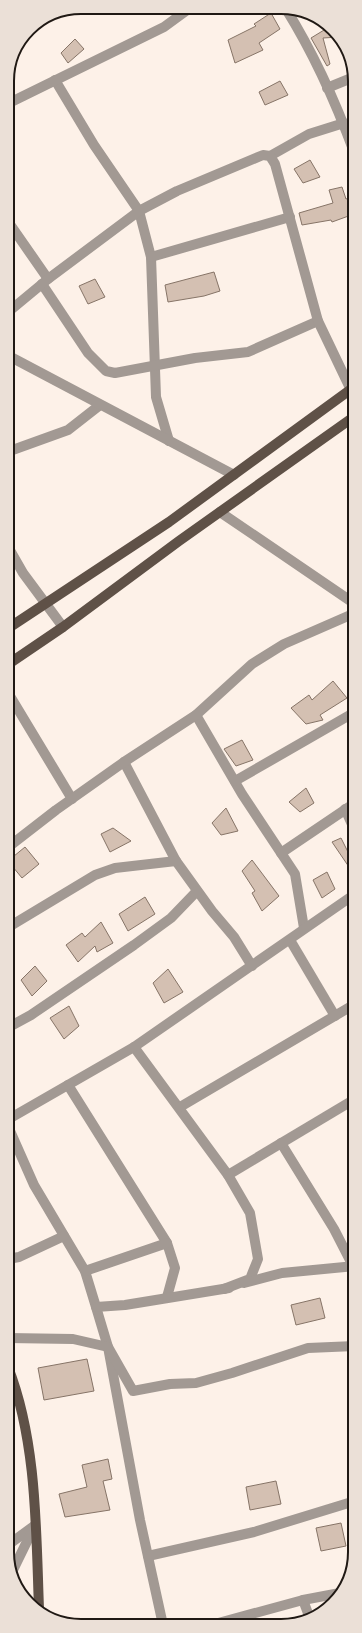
<svg xmlns="http://www.w3.org/2000/svg" width="362" height="1633" font-family="'Source Sans 3',sans-serif">
	<rect width="100%" height="100%" fill="#fdf1e8"/>
	<g fill="#d4c0b2" stroke="#867467">
		<path d="M271,13L280,29L259,43L263,50L235,63L228,40L256,26L254,24Z"/>
		<path d="M329,27L337,32L339,37L323,38L330,64L327,66L311,38Z"/>
		<path d="M75,39L84,49L68,63L61,53Z"/>
		<path d="M280,81L288,95L265,105L259,92Z"/>
		<path d="M310,160L320,177L303,183L294,169Z"/>
		<path d="M342,187L346,199L349,198L354,214L332,222L331,220L302,225L299,213L333,203L329,190Z"/>
		<path d="M214,272L220,291L204,296L168,302L165,285Z"/>
		<path d="M95,279L105,297L88,304L79,286Z"/>
		<path d="M333,681L347,698L320,715L323,720L306,724L291,708L309,695L312,700Z"/>
		<path d="M242,740L253,760L236,766L224,749Z"/>
		<path d="M306,788L314,803L300,812L289,802Z"/>
		<path d="M226,808L238,831L221,835L212,823Z"/>
		<path d="M113,828L131,841L110,852L101,834Z"/>
		<path d="M341,838L354,864L349,867L332,842Z"/>
		<path d="M25,847L39,864L22,878L8,861Z"/>
		<path d="M252,860L279,896L262,911L252,893L255,891L242,871Z"/>
		<path d="M327,872L335,889L322,898L313,880Z"/>
		<path d="M145,897L155,914L128,931L119,914Z"/>
		<path d="M101,922L113,943L97,952L95,946L78,962L66,945L82,933L85,937Z"/>
		<path d="M35,966L47,981L32,996L21,980Z"/>
		<path d="M168,969L183,992L164,1003L153,983Z"/>
		<path d="M69,1006L79,1026L64,1039L50,1018Z"/>
		<path d="M320,1298L325,1318L296,1325L291,1305Z"/>
		<path d="M87,1359L94,1391L44,1400L38,1368Z"/>
		<path d="M108,1459L112,1479L103,1481L110,1510L65,1517L59,1494L87,1487L82,1465Z"/>
		<path d="M276,1481L281,1504L250,1510L246,1487Z"/>
		<path d="M341,1523L346,1546L321,1551L316,1528Z"/>
	</g>
	<g fill="none" stroke-linecap="round" stroke-linejoin="round">
		<g stroke="#a29993" stroke-width="10">
			<path d="M286,9C314,54 336,103 354,152"/>
			<path d="M55,80L94,145L139,211L151,257L156,397L169,441"/>
			<path d="M327,88L354,77"/>
			<path d="M7,104L164,27L190,8"/>
			<path d="M270,156L309,134L344,123"/>
			<path d="M7,220L48,279"/>
			<path d="M151,257L290,217"/>
			<path d="M42,284L88,353L106,371L115,373L195,358L248,352L318,321"/>
			<path d="M7,313L48,279L139,211L177,191L263,155L270,156L275,164L318,321L351,390"/>
			<path d="M7,452L68,430L100,405"/>
			<path d="M220,512L355,604"/>
			<path d="M7,545L23,573L63,627"/>
			<path d="M7,691L72,799"/>
			<path d="M196,715L242,794L295,874L304,928"/>
			<path d="M124,762L176,861L212,911L234,937L252,966"/>
			<path d="M235,781L355,712"/>
			<path d="M345,809L355,831"/>
			<path d="M7,848L56,810L124,762L196,715L252,664L284,644L355,613"/>
			<path d="M281,853L355,803"/>
			<path d="M7,928L95,875L115,868L176,861"/>
			<path d="M290,940L335,1016"/>
			<path d="M7,1028L31,1015L134,945L171,918L197,891"/>
			<path d="M134,1047L228,1175L250,1213L258,1259L250,1279L224,1289"/>
			<path d="M68,1085L167,1243L175,1268L167,1297"/>
			<path d="M180,1107L355,1004"/>
			<path d="M7,1120L134,1047L355,894"/>
			<path d="M7,1124L34,1185L85,1271L96,1307L108,1347L140,1520L163,1625"/>
			<path d="M281,1143L334,1229L353,1266"/>
			<path d="M228,1175L355,1099"/>
			<path d="M8,1259L19,1257L64,1236"/>
			<path d="M85,1271L167,1243"/>
			<path d="M244,1283L282,1273L355,1266"/>
			<path d="M96,1307L125,1305L229,1288"/>
			<path d="M8,1338L73,1339L108,1347L133,1391L170,1384L196,1383L232,1373L308,1348L355,1346"/>
			<path d="M8,1545L34,1526"/>
			<path d="M148,1556L254,1532L355,1501"/>
			<path d="M12,1572L35,1525"/>
			<path d="M303,1600L309,1616"/>
			<path d="M211,1625L303,1600L340,1593"/>
		</g>
		<path stroke="#a29993" stroke-width="10" d="M7,355L234,475"/>
		<g stroke="#5f5147" stroke-width="10">
			<path d="M7,629L169,522L354,387"/>
			<path d="M7,665L63,627L179,541L355,416"/>
			<path d="M8,1367C37,1441 36,1530 39,1609"/>
		</g>
	</g>
	<path d="M0 0H362V1633H0ZM81 14H281A67 67 0 0 1 348 81V1552A67 67 0 0 1 281 1619H81A67 67 0 0 1 14 1552V81A67 67 0 0 1 81 14Z" fill="#ebe0d7" fill-rule="evenodd"/>
	<path fill="none" stroke="#201914" stroke-width="2" d="M81 14H281A67 67 0 0 1 348 81V1552A67 67 0 0 1 281 1619H81A67 67 0 0 1 14 1552V81A67 67 0 0 1 81 14Z"/>
</svg>
